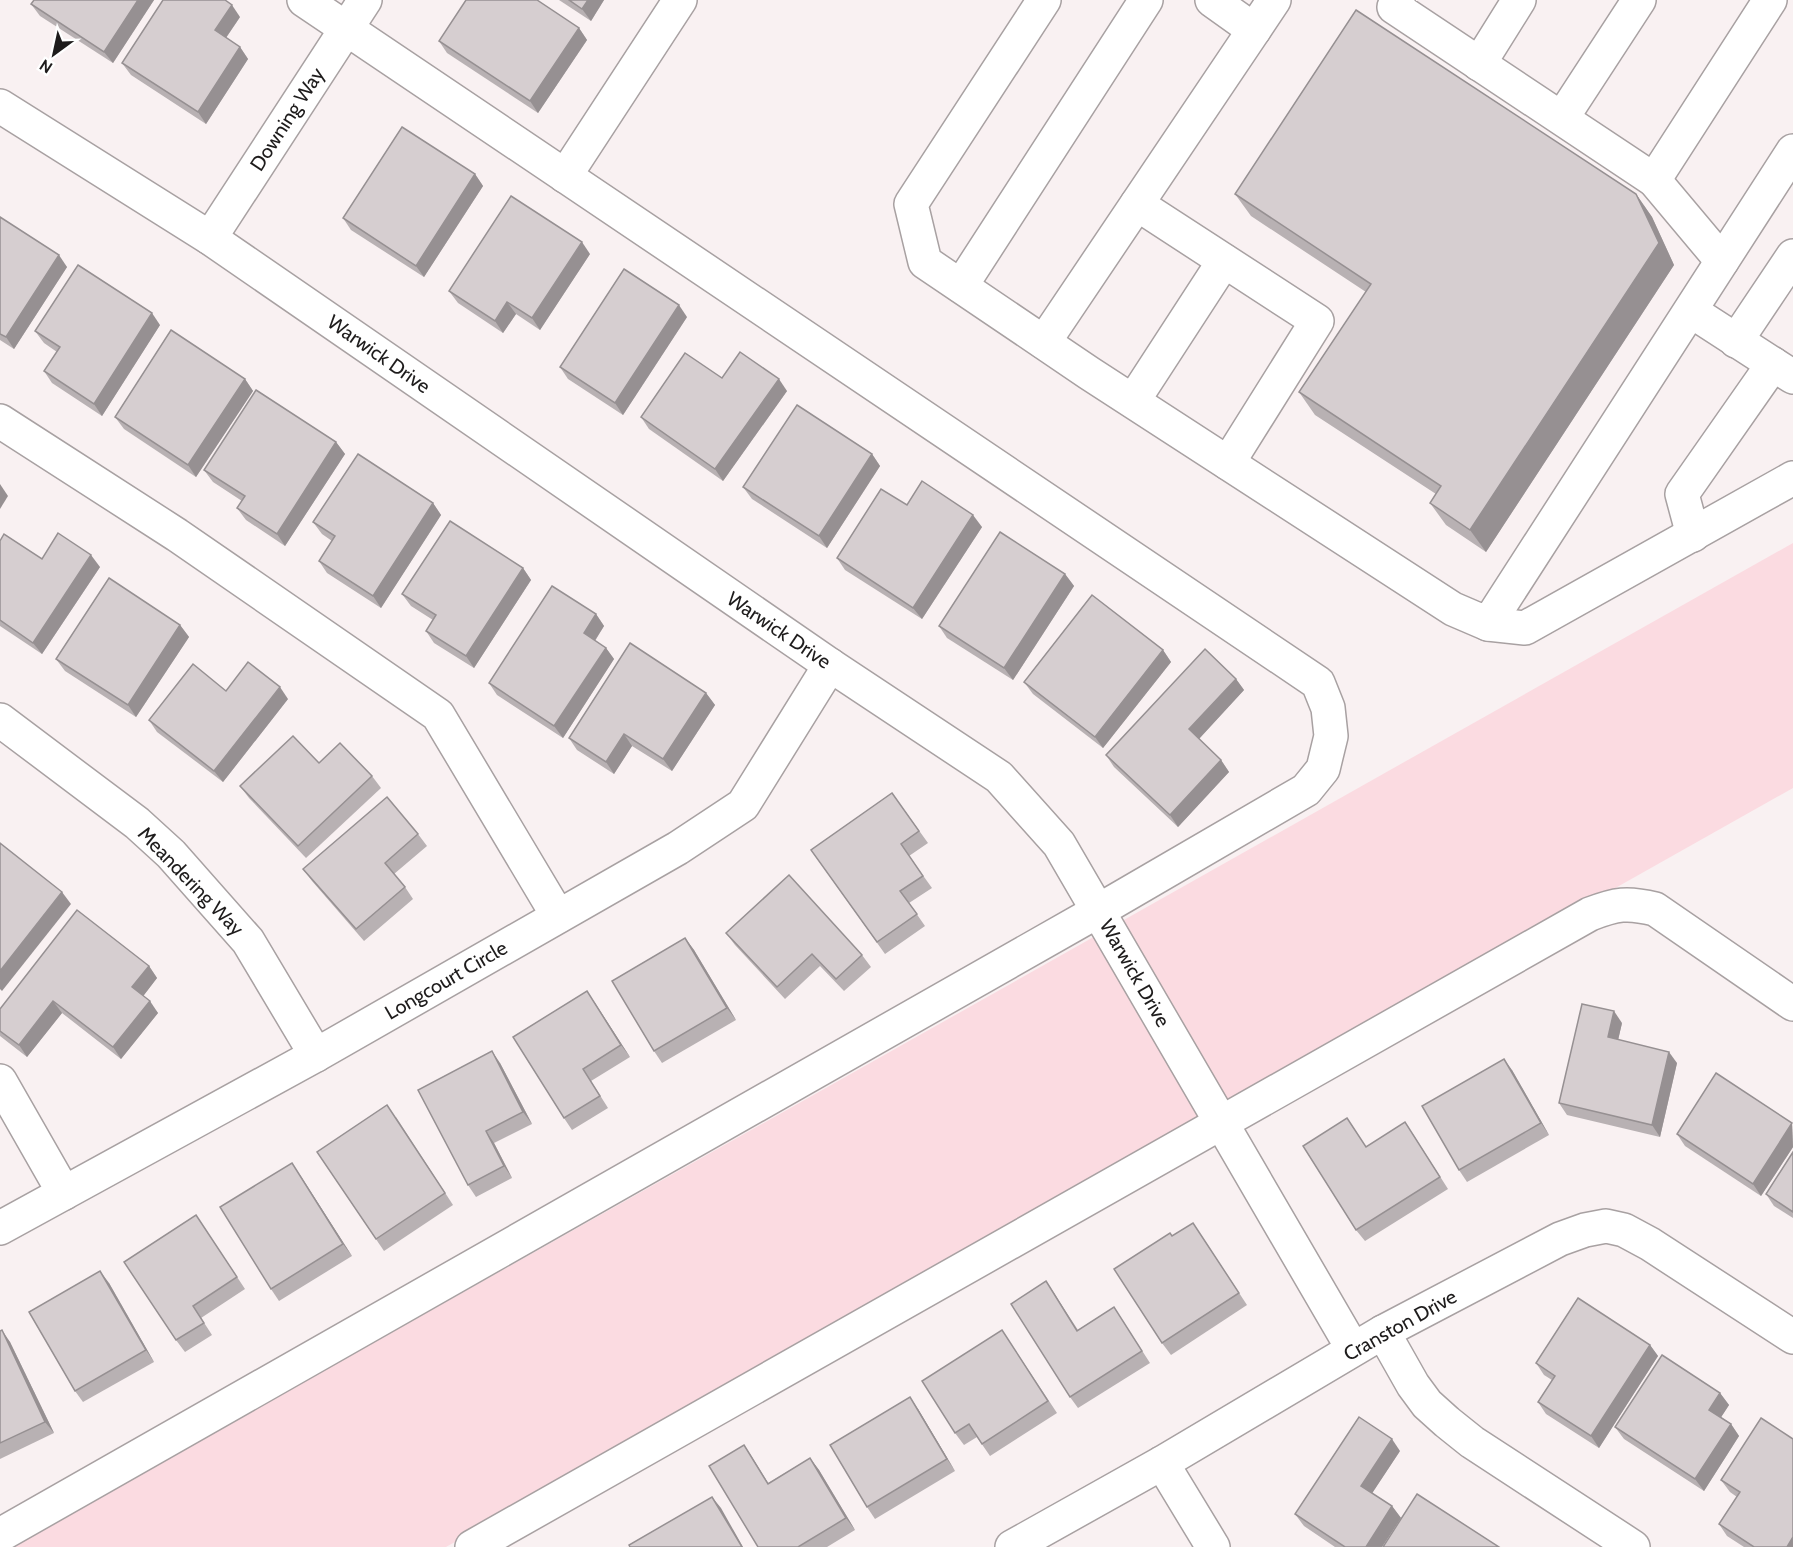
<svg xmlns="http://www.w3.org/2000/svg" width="1793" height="1547" font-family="Cabin,sans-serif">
	<rect width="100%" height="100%" fill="#f9f1f2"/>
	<path fill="#fbdbe1" d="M1793,543V788L446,1547H11Z"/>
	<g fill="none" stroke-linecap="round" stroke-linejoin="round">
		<g stroke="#a8a1a2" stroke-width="36">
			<g id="minor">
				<path d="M1044,0L911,204L925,262L1089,373L1453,609L1488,624L1793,151"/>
				<path d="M1212,0L1254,30L1274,0"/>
				<path d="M1398,0L1394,7L1654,180L1722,261"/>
				<path d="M1479,64L1519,0"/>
				<path d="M0,106L210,238L830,665L999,777L1059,844L1353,1349"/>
				<path d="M1562,118L1639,0"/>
				<path d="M565,176L680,0"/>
				<path d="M1654,180L1770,0"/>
				<path d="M1137,204L1317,321L1228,463"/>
				<path d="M210,238L365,0"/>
				<path d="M961,286L1146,0"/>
				<path d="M1691,311L1793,377"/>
				<path d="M1736,341L1793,256"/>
				<path d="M1044,342L1254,30"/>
				<path d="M1133,401L1224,261"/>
				<path d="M0,421L177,535L438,715L558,916"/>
				<path d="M1693,535L1682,494L1773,364"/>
				<path d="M1488,624L1525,628L1793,478"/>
				<path d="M0,720L137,823L171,854L248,941L316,1055"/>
				<path d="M0,1081L64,1193"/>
				<path d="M0,1228L316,1055L678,848L743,805L830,665"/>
				<path d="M1383,1332L1413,1385L1427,1404L1447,1422L1472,1442L1633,1547"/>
				<path d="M1162,1463L1213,1547"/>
				<path d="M0,1535L1098,911L1306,790L1323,769L1331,736L1328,708L1318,683L304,0"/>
				<path d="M472,1547L1590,914C1616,904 1627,902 1655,909L1793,1004"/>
				<path d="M1012,1547L1162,1463L1383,1332L1560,1239L1585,1230L1606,1226L1624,1230L1650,1244L1793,1337"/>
			</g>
		</g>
		<use href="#minor" stroke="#fff" stroke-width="33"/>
	</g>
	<g fill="#b8b1b3">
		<path d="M34,0H154L113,63L40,16L31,4Z"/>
		<path d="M559,0H604L591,21Z"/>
		<path d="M240,17L226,38L240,47L248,59L206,124L131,75L122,63Z"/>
		<path d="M579,28L587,40L538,113L447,53L439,41Z"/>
		<path d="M475,174L483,186L424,277L351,230L343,218Z"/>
		<path d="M1235,194H1636L1652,217L1674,265L1486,552L1446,525L1430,503L1436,494L1315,415L1299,392L1366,292L1251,216Z"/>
		<path d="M0,217L67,267L14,349L0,340Z"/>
		<path d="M590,254L540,330L516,314L503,333L458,303L449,291Z"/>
		<path d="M687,317L623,415L568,379L560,367Z"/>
		<path d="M160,325L102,416L52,383L44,371L57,352L44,343L35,331Z"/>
		<path d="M722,378L787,391L723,481L649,429L641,417Z"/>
		<path d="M245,379L253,391L196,477L124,429L115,417Z"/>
		<path d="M336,442L345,454L285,546L246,520L237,508L242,501L213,482L204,470Z"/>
		<path d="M872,454L880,466L827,548L752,499L743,487Z"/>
		<path d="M433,503L441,515L381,608L327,573L319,561L332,541L322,534L313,522Z"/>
		<path d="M907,505L982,527L922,619L845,570L837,558Z"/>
		<path d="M0,541L42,559L100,567L42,654L0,626Z"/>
		<path d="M523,568L531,580L474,668L434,643L426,631L433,620L411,606L402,594Z"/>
		<path d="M1065,574L1074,586L1013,680L947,638L939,626Z"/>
		<path d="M596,614L604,626L595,641L606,648L614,659L563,738L497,695L489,683Z"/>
		<path d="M180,625L189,637L136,717L65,671L56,659Z"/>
		<path d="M1163,650L1171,662L1103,748L1033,694L1024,682Z"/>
		<path d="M1236,679L1244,690L1199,739L1221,760L1229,772L1178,827L1114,767L1106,755Z"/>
		<path d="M706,693L715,705L672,771L632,746L614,774L577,750L569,738Z"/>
		<path d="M288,699L223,782L157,732L149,720Z"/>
		<path d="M319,763L372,776L381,788L306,858L249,798L240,786Z"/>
		<path d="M892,793L928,843L909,856L932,888L909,903L925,926L885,954L811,850Z"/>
		<path d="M418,834L427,846L394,874L405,887L413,899L364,941L312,881L303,869Z"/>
		<path d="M726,933L862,955L871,967L844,991L820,966L785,999L735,945Z"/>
		<path d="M685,938L694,950L736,1020L662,1063L654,1051Z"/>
		<path d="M149,966L157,978L143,996L158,1013L121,1059L62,1013L27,1057L0,1036V1009Z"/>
		<path d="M595,1003L630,1057L591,1081L608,1108L572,1130L564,1118Z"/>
		<path d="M1622,1023L1618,1040L1677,1063L1660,1137L1567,1115L1559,1103Z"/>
		<path d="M500,1063L532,1124L494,1143L512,1178L476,1197L468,1185Z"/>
		<path d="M1512,1070L1549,1135L1467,1182L1459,1170Z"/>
		<path d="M396,1117L453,1205L384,1251L317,1152Z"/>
		<path d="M1347,1118L1366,1147L1413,1134L1448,1189L1365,1241L1356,1230Z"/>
		<path d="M1792,1123L1793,1147L1761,1196L1685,1146L1677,1134Z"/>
		<path d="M1793,1152V1218L1774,1206L1766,1194Z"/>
		<path d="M300,1175L352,1256L279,1301L271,1289Z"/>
		<path d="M204,1227L245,1289L201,1318L212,1335L185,1352L176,1340Z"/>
		<path d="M1201,1235L1247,1305L1171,1355L1162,1343L1172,1236Z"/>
		<path d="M1046,1281L1078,1330L1114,1307L1150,1363L1078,1408L1070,1397Z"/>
		<path d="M109,1283L154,1362L83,1402L75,1391Z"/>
		<path d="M1002,1330L1057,1413L990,1456L977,1437L964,1445L955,1433Z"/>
		<path d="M0,1331L10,1342L54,1433L0,1459Z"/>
		<path d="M1650,1345L1658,1356L1599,1448L1546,1414L1538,1402L1552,1380L1544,1375L1536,1363Z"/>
		<path d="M1720,1393L1729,1405L1721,1417L1731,1424L1739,1436L1704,1491L1624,1439L1615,1427Z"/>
		<path d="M918,1409L955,1471L875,1519L867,1507Z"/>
		<path d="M1793,1439V1547H1744L1727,1536L1719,1524L1737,1497L1730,1492L1721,1480Z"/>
		<path d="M744,1445L768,1483L810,1458L819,1470L855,1530L827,1547H758Z"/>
		<path d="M1400,1451L1372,1493L1392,1506L1401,1518L1382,1547H1335L1304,1526L1295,1514Z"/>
	</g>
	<g fill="#969092">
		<path d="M138,0H154L113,63L104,52Z"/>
		<path d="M588,0H604L591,21L582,9Z"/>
		<path d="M232,5L240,17L223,42L215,30Z"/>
		<path d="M579,28L587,40L538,113L530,101Z"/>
		<path d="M240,47L248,59L206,124L198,112Z"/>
		<path d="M475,174L483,186L424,277L416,266Z"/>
		<path d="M1636,194L1652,217L1674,265L1486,552L1470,530Z"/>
		<path d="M582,242L590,254L540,330L532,318Z"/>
		<path d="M59,255L67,267L14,349L6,337Z"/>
		<path d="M507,302L516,314L503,333L495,321Z"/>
		<path d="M679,305L687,317L623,415L615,403Z"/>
		<path d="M152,313L160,325L102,416L94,404Z"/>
		<path d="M245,379L253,391L196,477L188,465Z"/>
		<path d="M779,379L787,391L723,481L715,469Z"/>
		<path d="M336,442L345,454L285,546L277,534Z"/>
		<path d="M872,454L880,466L827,548L819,536Z"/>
		<path d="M0,484L8,496L0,509Z"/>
		<path d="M433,503L441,515L381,608L373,596Z"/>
		<path d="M973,515L982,527L922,619L913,608Z"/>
		<path d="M91,555L100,567L42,654L33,643Z"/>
		<path d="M523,568L531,580L474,668L466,656Z"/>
		<path d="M1065,574L1074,586L1013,680L1004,668Z"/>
		<path d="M596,614L604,626L592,645L584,633Z"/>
		<path d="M180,625L189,637L136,717L128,705Z"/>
		<path d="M606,648L614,659L563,738L554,726Z"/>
		<path d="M1163,650L1171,662L1103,748L1095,737Z"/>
		<path d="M1236,679L1244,690L1197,741L1189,729Z"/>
		<path d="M280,687L288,699L223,782L214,771Z"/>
		<path d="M706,693L715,705L672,771L663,759Z"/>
		<path d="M624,734L632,746L614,774L606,762Z"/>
		<path d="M1221,760L1229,772L1178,827L1170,815Z"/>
		<path d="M62,892L71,904L2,991L0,989V971Z"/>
		<path d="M685,938L694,950L736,1020L727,1008Z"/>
		<path d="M149,966L157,978L141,999L132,987Z"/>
		<path d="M587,991L595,1003L630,1057L621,1045Z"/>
		<path d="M53,1001L62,1013L27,1057L19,1045Z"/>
		<path d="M150,1001L158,1013L121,1059L113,1047Z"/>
		<path d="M1614,1011L1622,1023L1616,1049L1608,1037Z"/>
		<path d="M492,1051L500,1063L532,1124L523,1112Z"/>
		<path d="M1669,1052L1677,1063L1660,1137L1652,1125Z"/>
		<path d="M1504,1059L1512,1070L1549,1135L1541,1123Z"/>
		<path d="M1792,1123L1793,1147L1761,1196L1753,1184Z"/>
		<path d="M486,1131L494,1143L512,1178L504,1166Z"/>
		<path d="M292,1163L300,1175L352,1256L343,1244Z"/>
		<path d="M100,1271L109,1283L154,1362L146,1350Z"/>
		<path d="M1046,1281L1054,1293L1085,1343L1077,1331Z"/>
		<path d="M2,1330L10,1342L54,1433L45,1422Z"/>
		<path d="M1650,1345L1658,1356L1599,1448L1591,1436Z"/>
		<path d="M1720,1393L1729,1405L1718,1422L1709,1410Z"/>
		<path d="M910,1397L918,1409L955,1471L947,1459Z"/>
		<path d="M1731,1424L1739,1436L1704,1491L1695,1479Z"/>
		<path d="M1392,1439L1400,1451L1369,1498L1361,1486Z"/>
		<path d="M744,1445L752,1457L776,1496L768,1484Z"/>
		<path d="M810,1458L819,1470L855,1530L846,1518Z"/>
		<path d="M712,1497L721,1508L743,1547H742Z"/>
		<path d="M1392,1506L1401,1518L1382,1547H1366Z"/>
		<path d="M1793,1537V1547H1787Z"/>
	</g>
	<g fill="#d6ced0" stroke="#969092" stroke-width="1.5">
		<path d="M34,0H138L104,52L31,4Z"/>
		<path d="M163,0H225L232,5L215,30L240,47L198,112L122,63Z"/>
		<path d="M466,0H537L579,28L530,101L439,41Z"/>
		<path d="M569,0H588L582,9Z"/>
		<path d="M1356,10L1636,194L1659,243L1470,530L1430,503L1441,486L1299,392L1371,284L1235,194Z"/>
		<path d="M402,127L475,174L416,266L343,218Z"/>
		<path d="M511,196L582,242L532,318L507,302L495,321L449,291Z"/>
		<path d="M0,217L59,255L6,337L0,334Z"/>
		<path d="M78,265L152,313L94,404L44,371L60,347L35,331Z"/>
		<path d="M624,269L679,305L615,403L560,367Z"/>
		<path d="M171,330L245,379L188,465L115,417Z"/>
		<path d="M740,352L779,379L715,469L641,417L685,353L722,378Z"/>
		<path d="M256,390L336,442L277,534L237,508L245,496L204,470Z"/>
		<path d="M797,405L872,454L819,536L743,487Z"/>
		<path d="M358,454L433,503L373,596L319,561L335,536L313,522Z"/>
		<path d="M922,481L973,515L913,608L837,558L881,489L907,505Z"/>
		<path d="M450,521L523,568L466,656L426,631L436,615L402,594Z"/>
		<path d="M1000,532L1065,574L1004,668L939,626Z"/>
		<path d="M58,533L91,555L33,643L0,620V541L4,534L42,559Z"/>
		<path d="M109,578L180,625L128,705L56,659Z"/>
		<path d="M552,586L596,614L584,633L606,648L554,726L489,683Z"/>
		<path d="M1092,595L1163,650L1095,737L1024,682Z"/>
		<path d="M630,643L706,693L663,759L624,734L606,762L569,738Z"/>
		<path d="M1205,649L1236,679L1189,729L1221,760L1170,815L1106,755Z"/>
		<path d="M248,662L280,687L214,771L149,720L193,664L226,691Z"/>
		<path d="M293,736L319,763L340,743L372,776L298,846L240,786Z"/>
		<path d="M892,793L919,831L901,844L923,876L900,891L917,914L877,942L811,850Z"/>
		<path d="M387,797L418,834L385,863L405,887L356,929L303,869Z"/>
		<path d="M0,843L62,892L0,971Z"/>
		<path d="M789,875L862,955L836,979L812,954L777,987L726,933Z"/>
		<path d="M77,910L149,966L132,987L150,1001L113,1047L53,1001L19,1045L0,1031V1009Z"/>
		<path d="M685,938L727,1008L654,1051L612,981Z"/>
		<path d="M587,991L621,1045L583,1069L600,1096L564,1118L513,1037Z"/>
		<path d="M1582,1004L1614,1011L1608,1037L1669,1052L1652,1125L1559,1103Z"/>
		<path d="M492,1051L523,1112L486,1131L504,1166L468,1185L418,1090Z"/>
		<path d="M1504,1059L1541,1123L1459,1170L1422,1106Z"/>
		<path d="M1716,1073L1792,1123L1753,1184L1677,1134Z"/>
		<path d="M387,1105L445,1193L376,1239L317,1152Z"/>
		<path d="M1347,1118L1366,1147L1405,1122L1440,1177L1356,1230L1303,1146Z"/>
		<path d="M1793,1152V1212L1766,1194Z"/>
		<path d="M292,1163L343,1244L271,1289L220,1207Z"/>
		<path d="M196,1215L237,1277L193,1306L204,1323L176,1340L124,1262Z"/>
		<path d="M1193,1223L1239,1293L1162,1343L1114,1269L1170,1233L1172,1236Z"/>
		<path d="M100,1271L146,1350L75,1391L29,1312Z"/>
		<path d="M1046,1281L1077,1331L1114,1307L1142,1351L1070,1397L1011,1304Z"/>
		<path d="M1578,1298L1650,1345L1591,1436L1538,1402L1555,1376L1536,1363Z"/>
		<path d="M2,1330L45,1422L0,1443V1331Z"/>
		<path d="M1002,1330L1048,1401L982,1444L969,1424L955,1433L922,1381Z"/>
		<path d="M1662,1355L1720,1393L1709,1410L1731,1424L1695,1479L1615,1427Z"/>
		<path d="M910,1397L947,1459L867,1507L830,1445Z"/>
		<path d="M1359,1417L1392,1439L1361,1486L1392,1506L1366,1547H1345L1295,1514Z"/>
		<path d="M1761,1418L1793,1439V1537L1787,1547H1754L1719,1524L1740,1492L1721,1480Z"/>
		<path d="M744,1445L768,1484L810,1458L846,1518L798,1547H758L709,1466Z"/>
		<path d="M1417,1494L1499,1547H1383Z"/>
		<path d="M712,1497L742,1547H630L629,1545Z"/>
	</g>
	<g text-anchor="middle" stroke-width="4.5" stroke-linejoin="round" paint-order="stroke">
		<g font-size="20" fill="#1e1c1c" stroke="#fff">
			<text transform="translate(287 119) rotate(-57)" y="7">Downing Way</text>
			<text transform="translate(379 354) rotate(35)" y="7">Warwick Drive</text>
			<text transform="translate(779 630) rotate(34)" y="7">Warwick Drive</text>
			<text transform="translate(191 881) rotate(46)" y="7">Meandering Way</text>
			<text transform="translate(1135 973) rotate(60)" y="7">Warwick Drive</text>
			<text transform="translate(446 980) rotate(-30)" y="7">Longcourt Circle</text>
			<text transform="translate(1400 1325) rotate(-29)" y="7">Cranston Drive</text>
		</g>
	</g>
	<g transform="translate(54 54) rotate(213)" stroke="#ffffff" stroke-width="4.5" paint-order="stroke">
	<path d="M0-4.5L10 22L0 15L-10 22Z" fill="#1e1c1c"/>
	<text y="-9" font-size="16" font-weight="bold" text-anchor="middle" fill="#1e1c1c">N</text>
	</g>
</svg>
